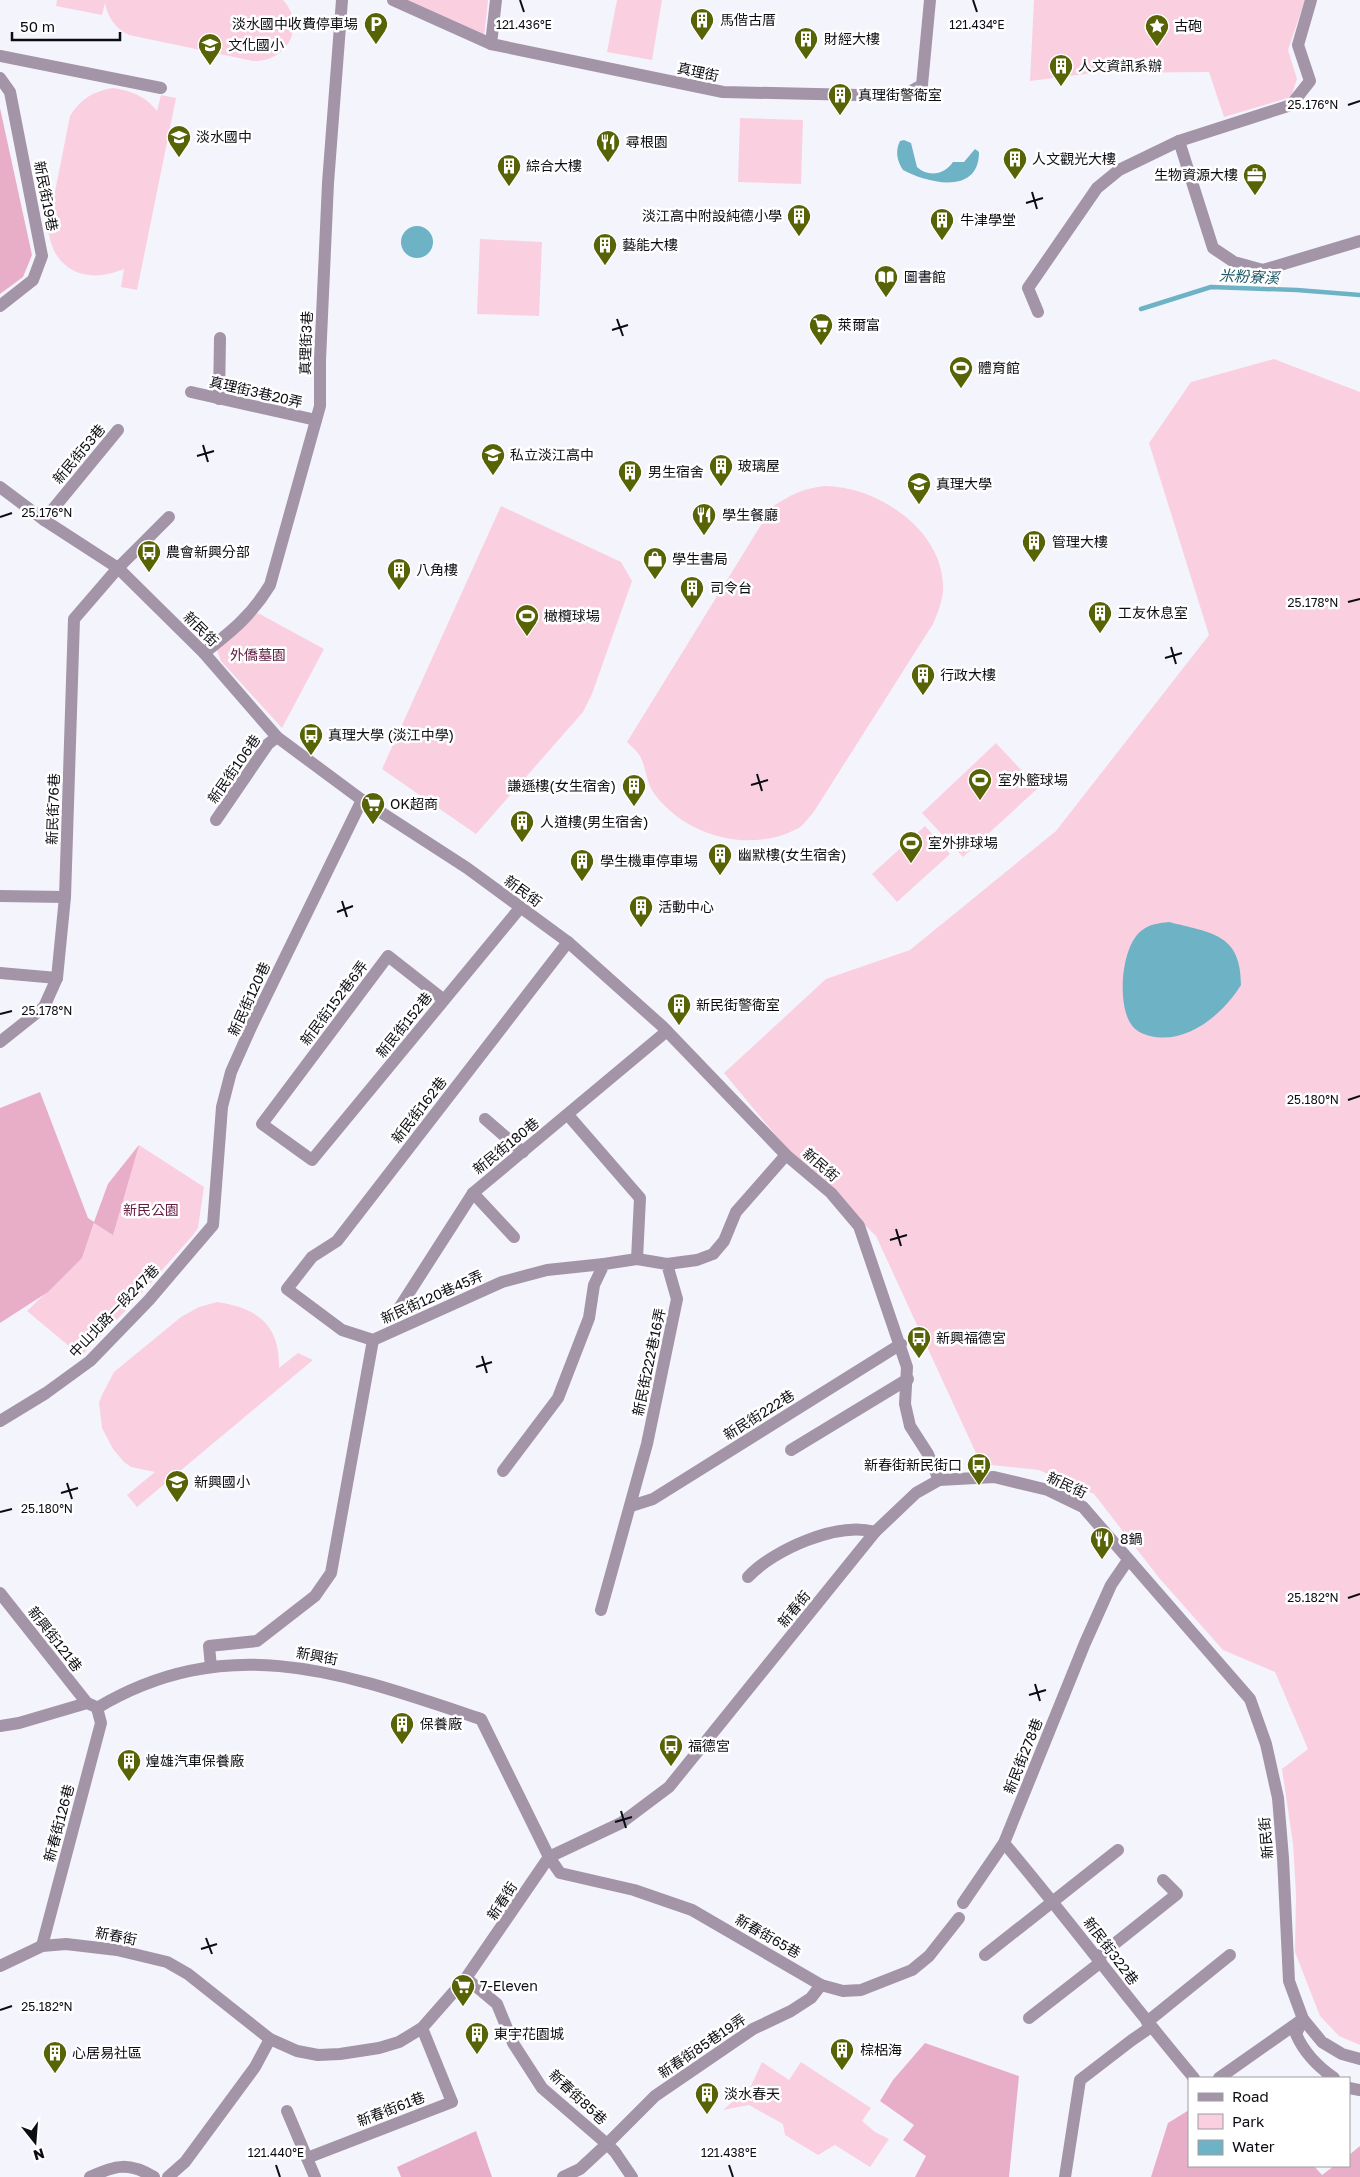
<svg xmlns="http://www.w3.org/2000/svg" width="1360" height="2177" font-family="'Golos Text','Noto Sans TC',sans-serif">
	<rect width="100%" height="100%" fill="#f4f4fd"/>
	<g fill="#fad0e1">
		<path d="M57,0H283C307,26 287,62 253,61L129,35C115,28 108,18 105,3L102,15L56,6Z"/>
		<path d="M397,0H488L484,38Z"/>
		<path d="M617,0H662L652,60L607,52Z"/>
		<path d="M1034,0H1305L1288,50L1297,79L1291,97L1224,117L1209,72L1093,73L1030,81Z"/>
		<path d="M113,88C132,91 145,96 157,111L161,95L176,98L137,290L121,287L124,269C86,285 52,271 48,227L70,116C82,98 92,92 113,88Z"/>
		<path d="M740,118L803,120L801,184L738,182Z"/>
		<path d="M480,239L542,242L539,316L477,314Z"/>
		<path d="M1274,359L1360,392V2045L1339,2036L1320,2016L1295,1952L1296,1894L1293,1844L1282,1769L1308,1749L1275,1672L1223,1650L1160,1579L1094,1494L1039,1470L981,1464L876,1236L788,1150L724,1073L826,979L910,950L1056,831L1209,635L1149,443L1191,382Z"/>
		<path d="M825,486C876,486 940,528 943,583C944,598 939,610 933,624L813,813C808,818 803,826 797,829C749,854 684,836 653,792C646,781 646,767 640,756C637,751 631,746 627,742L772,507C790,495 804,488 825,486Z"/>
		<path d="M501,506L621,562L632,581L592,694L583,712L476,834L382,769Z"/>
		<path d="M258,613L324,649L282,728L221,661L217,650Z"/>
		<path d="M996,743L1038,788L963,857L922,813Z"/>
		<path d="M925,826L950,854L897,902L872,874Z"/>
		<path d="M139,1145L204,1187L198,1228L193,1235L132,1304L81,1356L27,1311L82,1258L108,1184Z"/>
		<path d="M217,1302C258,1308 280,1325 279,1368L298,1353L313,1360L137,1507L127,1495L155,1472L131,1467L124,1462L113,1449L102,1428L99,1403L102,1395L114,1372L181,1317L199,1307Z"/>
		<path d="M762,2062L789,2080L801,2062L871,2108L862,2121L875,2132L889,2139L870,2167L835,2145L818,2155L785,2135L783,2124L749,2105L723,2110L751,2086Z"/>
	</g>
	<g fill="#e9aec7">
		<path d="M0,108L32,255L23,277L0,294Z"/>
		<path d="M40,1092L88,1218L94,1222L108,1184L139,1145L113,1235L94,1223L82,1258L48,1292L0,1323V1108Z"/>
		<path d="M925,2043L1019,2076L1009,2177H915L926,2156L903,2140L914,2125L880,2101L893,2080Z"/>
		<path d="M1189,2110V2166H1314L1322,2175L1334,2166H1349V2155L1360,2146V2177H1151L1168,2123Z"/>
		<path d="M476,2131L492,2177H401L397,2167Z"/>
	</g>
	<g fill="#6eb2c6">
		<path d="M904,140L911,143L917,167C929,178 945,174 953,162H964L975,149L979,152C979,196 927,183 903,170C897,161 895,151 900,141Z"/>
		<circle cx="417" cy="242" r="16"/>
		<path d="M1169,922C1211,933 1241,933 1241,985C1223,1014 1187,1045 1150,1036C1143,1034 1135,1031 1131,1024C1117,1004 1121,947 1141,931C1149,924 1160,923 1169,922Z"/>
	</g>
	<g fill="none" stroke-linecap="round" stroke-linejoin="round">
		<path stroke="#6eb2c6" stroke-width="4.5" d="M1141,309L1211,287L1297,290L1360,295"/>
		<g stroke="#a394a8" stroke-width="12">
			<path d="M393,0L491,44L723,92L902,96L922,85L930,0"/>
			<path d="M1311,0L1298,45L1310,81L1291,105L1179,141L1213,248L1234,262L1263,270L1360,241"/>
			<path d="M491,44L496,0"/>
			<path d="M0,56L161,88"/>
			<path d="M0,78L10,92L42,256L33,280L0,306"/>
			<path d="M1038,312L1028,288L1097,188L1119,170L1179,141"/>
			<path d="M191,392L316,420"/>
			<path d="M219,399L220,338"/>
			<path d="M0,487L44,520L118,568L204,653L277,737L362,800L467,868L568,942L662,1026L786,1155L831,1193L859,1226L907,1367L905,1404L910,1426L928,1454L939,1480"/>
			<path d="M44,520L118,430"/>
			<path d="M204,653C232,631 251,616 270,585L320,406V360L328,183L342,0"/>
			<path d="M216,820L268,744L277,737"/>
			<path d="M0,896L65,897"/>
			<path d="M568,942L337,1241L312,1257L287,1289L342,1330L373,1340L502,1282L547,1270L604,1264"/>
			<path d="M0,973L57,978"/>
			<path d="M444,1000L388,956L262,1124L312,1160L520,908"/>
			<path d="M0,1042L44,1007L57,978L65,897L74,619L118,568L169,517"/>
			<path d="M568,1115L640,1198L637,1259"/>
			<path d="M485,1119L523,1152"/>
			<path d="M473,1193L514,1237"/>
			<path d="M667,1264L697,1260L713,1254L724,1241L736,1212L786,1155"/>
			<path d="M396,1313L473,1193L667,1031"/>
			<path d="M0,1421L46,1393L90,1361L149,1300L213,1225L222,1107L231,1072L252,1025L362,800"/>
			<path d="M791,1450L908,1379"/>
			<path d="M503,1471L558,1398L589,1318L594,1285L604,1264L637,1259L667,1264L677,1299L647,1444L601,1610"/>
			<path d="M631,1506L653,1499L901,1344"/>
			<path d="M748,1577C773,1550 838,1521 875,1532"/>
			<path d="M0,1593L87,1703"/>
			<path d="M211,1667L209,1646L257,1641L315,1596L331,1573L373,1340"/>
			<path d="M97,1708C230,1629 346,1674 481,1719L549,1857L560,1873L634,1890L692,1910L821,1985L843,1991L861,1990L912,1970L929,1956L959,1918"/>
			<path d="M0,1726L19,1723L87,1703L94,1706"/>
			<path d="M1004,1843C1069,1920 1129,2001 1194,2078"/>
			<path d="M963,1903L1004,1843L1085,1643L1111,1585L1128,1560"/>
			<path d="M42,1946L101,1723L97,1708"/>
			<path d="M985,1955L1118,1850"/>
			<path d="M1098,1957L1177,1894L1163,1880"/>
			<path d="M0,1966L42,1946L66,1944L117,1950L167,1962L188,1974L270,2039L297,2051L318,2055L340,2054L379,2048L399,2042L422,2028L466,1978L549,1857L621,1823L669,1787L875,1532L916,1493L939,1480L994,1477L1048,1490L1083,1507L1250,1699L1266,1744L1278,1798L1283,1858L1289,1981L1303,2019L1322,2042L1342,2054L1360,2059"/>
			<path d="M466,1978L497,2004L513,2043L542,2088L607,2144L580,2169L563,2177"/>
			<path d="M1029,2018L1101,1962"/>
			<path d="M1303,2019L1296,2034C1304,2053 1317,2066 1334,2078"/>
			<path d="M1147,2022L1230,1955"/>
			<path d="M1219,2078L1303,2019"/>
			<path d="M1349,2088L1360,2090"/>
			<path d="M287,2111L315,2177"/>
			<path d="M307,2158L452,2102L422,2028"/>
			<path d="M90,2177C115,2165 129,2162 154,2177"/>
			<path d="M168,2177L185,2162L255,2067L270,2039"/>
			<path d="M632,2177L615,2152L607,2144L655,2096L753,2029L791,2011L811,1998L821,1985"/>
			<path d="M1065,2177L1080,2080L1132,2040L1151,2027"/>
		</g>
	</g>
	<path fill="none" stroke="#0c0c13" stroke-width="2" d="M520,0L524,12M973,0L977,12M1348,105L1360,101M1032,192L1037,209M1026,203L1043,198M617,319L623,336M612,330L628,325M203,445L208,462M197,456L214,451M0,517L12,513M1348,602L1360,599M1171,647L1176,664M1165,658L1182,653M757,774L762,791M751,785L768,780M342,901L347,917M337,912L353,906M0,1014L12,1011M1348,1100L1360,1096M896,1229L901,1246M890,1240L907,1235M482,1356L487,1373M476,1367L492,1362M67,1483L72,1499M61,1493L78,1488M0,1512L12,1509M1348,1598L1360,1594M1035,1684L1040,1701M1029,1695L1046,1690M621,1811L626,1828M615,1822L632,1817M206,1938L212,1954M201,1949L217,1944M0,2010L12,2006M276,2165L280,2177M729,2165L733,2177"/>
	<defs>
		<g id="building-pin" transform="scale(1.25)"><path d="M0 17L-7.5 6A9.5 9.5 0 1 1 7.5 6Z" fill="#576305" stroke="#fff"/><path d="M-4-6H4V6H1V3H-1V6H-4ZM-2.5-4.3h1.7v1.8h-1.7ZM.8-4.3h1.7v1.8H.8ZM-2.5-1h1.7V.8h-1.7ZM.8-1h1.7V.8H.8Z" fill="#fff"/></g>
		<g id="parking-pin" transform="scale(1.25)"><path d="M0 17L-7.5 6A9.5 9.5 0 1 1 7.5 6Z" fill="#576305" stroke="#fff"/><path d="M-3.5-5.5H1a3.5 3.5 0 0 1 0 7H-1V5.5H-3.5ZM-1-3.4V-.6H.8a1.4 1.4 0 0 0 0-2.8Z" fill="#fff"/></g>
		<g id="sight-pin" transform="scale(1.25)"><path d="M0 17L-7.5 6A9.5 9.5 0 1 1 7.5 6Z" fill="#576305" stroke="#fff"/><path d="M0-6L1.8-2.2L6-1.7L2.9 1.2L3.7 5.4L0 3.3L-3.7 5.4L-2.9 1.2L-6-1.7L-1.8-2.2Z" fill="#fff"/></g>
		<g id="school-pin" transform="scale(1.25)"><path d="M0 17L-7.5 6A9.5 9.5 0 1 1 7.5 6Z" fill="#576305" stroke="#fff"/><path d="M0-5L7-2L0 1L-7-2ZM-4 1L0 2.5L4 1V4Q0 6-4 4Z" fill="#fff"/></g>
		<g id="restaurant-pin" transform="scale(1.25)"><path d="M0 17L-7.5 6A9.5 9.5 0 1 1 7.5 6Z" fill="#576305" stroke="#fff"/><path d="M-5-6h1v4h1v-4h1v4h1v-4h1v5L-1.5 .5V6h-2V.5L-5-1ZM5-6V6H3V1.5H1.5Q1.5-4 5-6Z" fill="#fff"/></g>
		<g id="office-pin" transform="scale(1.25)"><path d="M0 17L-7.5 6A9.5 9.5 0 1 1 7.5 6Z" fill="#576305" stroke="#fff"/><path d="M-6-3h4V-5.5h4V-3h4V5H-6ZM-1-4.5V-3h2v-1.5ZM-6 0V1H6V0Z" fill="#fff"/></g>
		<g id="library-pin" transform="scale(1.25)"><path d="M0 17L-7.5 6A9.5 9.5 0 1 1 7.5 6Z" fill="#576305" stroke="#fff"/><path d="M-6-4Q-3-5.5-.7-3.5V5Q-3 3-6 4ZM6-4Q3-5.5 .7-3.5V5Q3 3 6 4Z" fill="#fff"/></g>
		<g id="supermarket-pin" transform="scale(1.25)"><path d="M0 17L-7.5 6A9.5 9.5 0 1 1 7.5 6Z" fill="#576305" stroke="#fff"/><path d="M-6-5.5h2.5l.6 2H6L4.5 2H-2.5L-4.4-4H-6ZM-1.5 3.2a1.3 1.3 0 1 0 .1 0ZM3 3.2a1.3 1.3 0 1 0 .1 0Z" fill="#fff"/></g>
		<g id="stadium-pin" transform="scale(1.25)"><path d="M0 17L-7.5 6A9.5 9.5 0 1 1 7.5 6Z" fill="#576305" stroke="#fff"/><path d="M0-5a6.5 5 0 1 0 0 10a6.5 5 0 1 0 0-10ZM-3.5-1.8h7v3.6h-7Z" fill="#fff"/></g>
		<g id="university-pin" transform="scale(1.25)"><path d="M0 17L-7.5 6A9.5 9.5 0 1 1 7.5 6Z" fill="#576305" stroke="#fff"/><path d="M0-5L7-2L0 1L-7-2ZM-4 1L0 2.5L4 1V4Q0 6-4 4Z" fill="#fff"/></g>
		<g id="bus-pin" transform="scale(1.25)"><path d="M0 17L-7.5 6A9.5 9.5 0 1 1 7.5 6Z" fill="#576305" stroke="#fff"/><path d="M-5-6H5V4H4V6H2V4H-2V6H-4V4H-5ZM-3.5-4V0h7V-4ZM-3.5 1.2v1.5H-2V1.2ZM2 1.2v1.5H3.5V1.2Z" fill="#fff"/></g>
		<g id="shop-pin" transform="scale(1.25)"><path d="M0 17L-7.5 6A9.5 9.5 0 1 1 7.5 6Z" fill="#576305" stroke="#fff"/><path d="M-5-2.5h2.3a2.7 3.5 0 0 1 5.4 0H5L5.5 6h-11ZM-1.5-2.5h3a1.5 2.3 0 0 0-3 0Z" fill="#fff"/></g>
	</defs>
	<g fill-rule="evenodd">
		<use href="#building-pin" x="702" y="20"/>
		<use href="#parking-pin" x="376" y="24"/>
		<use href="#sight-pin" x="1157" y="26"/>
		<use href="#building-pin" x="806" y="39"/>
		<use href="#school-pin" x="210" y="45"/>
		<use href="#building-pin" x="1061" y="66"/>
		<use href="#building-pin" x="840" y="95"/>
		<use href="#school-pin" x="179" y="137"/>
		<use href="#restaurant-pin" x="608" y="142"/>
		<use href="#building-pin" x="1015" y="159"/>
		<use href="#building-pin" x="509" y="166"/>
		<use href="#office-pin" x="1255" y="175"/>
		<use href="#building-pin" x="799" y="216"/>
		<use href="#building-pin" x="942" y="220"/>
		<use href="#building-pin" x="605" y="245"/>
		<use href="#library-pin" x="886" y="277"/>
		<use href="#supermarket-pin" x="821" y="325"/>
		<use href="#stadium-pin" x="961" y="368"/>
		<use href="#school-pin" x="493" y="455"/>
		<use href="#building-pin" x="721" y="466"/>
		<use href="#building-pin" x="630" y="472"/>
		<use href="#university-pin" x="919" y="484"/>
		<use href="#restaurant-pin" x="704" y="515"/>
		<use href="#building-pin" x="1034" y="542"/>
		<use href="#bus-pin" x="149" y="552"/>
		<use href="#shop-pin" x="655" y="559"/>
		<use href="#building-pin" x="399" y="570"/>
		<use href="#building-pin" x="692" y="588"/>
		<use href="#building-pin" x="1100" y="613"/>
		<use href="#stadium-pin" x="527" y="616"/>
		<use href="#building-pin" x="923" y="675"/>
		<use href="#bus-pin" x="311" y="735"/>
		<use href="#stadium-pin" x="980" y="780"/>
		<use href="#building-pin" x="634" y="786"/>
		<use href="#supermarket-pin" x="373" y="804"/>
		<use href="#building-pin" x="522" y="822"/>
		<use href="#stadium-pin" x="911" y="843"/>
		<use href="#building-pin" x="720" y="855"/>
		<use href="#building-pin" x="582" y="861"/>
		<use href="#building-pin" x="641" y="907"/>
		<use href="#building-pin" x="679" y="1005"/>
		<use href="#bus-pin" x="919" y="1338"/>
		<use href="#bus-pin" x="979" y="1465"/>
		<use href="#school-pin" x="177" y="1482"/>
		<use href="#restaurant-pin" x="1102" y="1539"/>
		<use href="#building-pin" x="402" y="1724"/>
		<use href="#bus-pin" x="671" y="1746"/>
		<use href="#building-pin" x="129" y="1761"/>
		<use href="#supermarket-pin" x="463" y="1986"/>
		<use href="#building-pin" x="477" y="2034"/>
		<use href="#building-pin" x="842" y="2050"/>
		<use href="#building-pin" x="55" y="2053"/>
		<use href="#building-pin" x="707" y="2094"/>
	</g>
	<g text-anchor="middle" stroke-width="5" stroke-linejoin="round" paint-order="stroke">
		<g font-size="14" fill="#0c0c13" stroke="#fff" text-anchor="start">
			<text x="720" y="25">馬偕古厝</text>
			<text x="358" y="29" text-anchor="end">淡水國中收費停車場</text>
			<text x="1174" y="31">古砲</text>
			<text x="824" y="44">財經大樓</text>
			<text x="228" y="50">文化國小</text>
			<text x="1078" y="71">人文資訊系辦</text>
			<text x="858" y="100">真理街警衛室</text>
			<text x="196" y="142">淡水國中</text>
			<text x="626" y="147">尋根園</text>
			<text x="1032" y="164">人文觀光大樓</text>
			<text x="526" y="171">綜合大樓</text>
			<text x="1238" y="180" text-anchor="end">生物資源大樓</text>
			<text x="782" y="221" text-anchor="end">淡江高中附設純德小學</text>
			<text x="960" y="225">牛津學堂</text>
			<text x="622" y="250">藝能大樓</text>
			<text x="904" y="282">圖書館</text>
			<text x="838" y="330">萊爾富</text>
			<text x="978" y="373">體育館</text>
			<text x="510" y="460">私立淡江高中</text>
			<text x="738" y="471">玻璃屋</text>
			<text x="648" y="477">男生宿舍</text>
			<text x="936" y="489">真理大學</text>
			<text x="722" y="520">學生餐廳</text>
			<text x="1052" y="547">管理大樓</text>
			<text x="166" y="557">農會新興分部</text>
			<text x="672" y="564">學生書局</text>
			<text x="416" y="575">八角樓</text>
			<text x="710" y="593">司令台</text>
			<text x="1118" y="618">工友休息室</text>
			<text x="544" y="621">橄欖球場</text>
			<text x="940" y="680">行政大樓</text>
			<text x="328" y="740">真理大學 (淡江中學)</text>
			<text x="998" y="785">室外籃球場</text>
			<text x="616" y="791" text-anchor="end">謙遜樓(女生宿舍)</text>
			<text x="390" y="809">OK超商</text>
			<text x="540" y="827">人道樓(男生宿舍)</text>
			<text x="928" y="848">室外排球場</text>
			<text x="738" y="860">幽默樓(女生宿舍)</text>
			<text x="600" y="866">學生機車停車場</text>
			<text x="658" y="912">活動中心</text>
			<text x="696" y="1010">新民街警衛室</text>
			<text x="936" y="1343">新興福德宮</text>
			<text x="962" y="1470" text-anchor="end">新春街新民街口</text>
			<text x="194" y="1487">新興國小</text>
			<text x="1120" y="1544">8鍋</text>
			<text x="420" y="1729">保養廠</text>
			<text x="688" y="1751">福德宮</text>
			<text x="146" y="1766">煌雄汽車保養廠</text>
			<text x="480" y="1991">7-Eleven</text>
			<text x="494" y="2039">東宇花園城</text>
			<text x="860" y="2055">棕梠海</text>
			<text x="72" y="2058">心居易社區</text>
			<text x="724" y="2099">淡水春天</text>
		</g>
		<g font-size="14" fill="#0c0c13" stroke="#fff">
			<text transform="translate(698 72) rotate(12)" y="5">真理街</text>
			<text transform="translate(46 196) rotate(79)" y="5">新民街19巷</text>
			<text transform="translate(306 343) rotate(-88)" y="5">真理街3巷</text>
			<text transform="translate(256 392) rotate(13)" y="5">真理街3巷20弄</text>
			<text transform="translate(79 454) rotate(-50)" y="5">新民街53巷</text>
			<text transform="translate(201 629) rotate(45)" y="5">新民街</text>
			<text transform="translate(234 769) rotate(-55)" y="5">新民街106巷</text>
			<text transform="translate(53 809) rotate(-88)" y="5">新民街76巷</text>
			<text transform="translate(523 891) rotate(36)" y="5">新民街</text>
			<text transform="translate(249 999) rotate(-65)" y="5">新民街120巷</text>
			<text transform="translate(334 1003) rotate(-53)" y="5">新民街152巷6弄</text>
			<text transform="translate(404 1025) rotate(-51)" y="5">新民街152巷</text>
			<text transform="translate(419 1110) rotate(-52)" y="5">新民街162巷</text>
			<text transform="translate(506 1146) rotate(-39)" y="5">新民街180巷</text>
			<text transform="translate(821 1165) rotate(41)" y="5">新民街</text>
			<text transform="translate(432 1297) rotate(-24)" y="5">新民街120巷45弄</text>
			<text transform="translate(114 1311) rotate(-46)" y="5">中山北路一段247巷</text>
			<text transform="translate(649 1362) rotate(-78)" y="5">新民街222巷16弄</text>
			<text transform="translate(759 1415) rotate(-32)" y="5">新民街222巷</text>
			<text transform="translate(1067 1485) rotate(25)" y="5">新民街</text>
			<text transform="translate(794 1609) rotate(-51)" y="5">新春街</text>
			<text transform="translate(55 1639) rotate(52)" y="5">新興街121巷</text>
			<text transform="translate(317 1656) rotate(10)" y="5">新興街</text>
			<text transform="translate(1023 1756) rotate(-68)" y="5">新民街278巷</text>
			<text transform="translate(59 1823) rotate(-75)" y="5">新春街126巷</text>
			<text transform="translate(1266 1838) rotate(-95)" y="5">新民街</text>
			<text transform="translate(502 1901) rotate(-57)" y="5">新春街</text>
			<text transform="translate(116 1936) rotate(11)" y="5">新春街</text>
			<text transform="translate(768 1936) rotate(30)" y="5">新春街65巷</text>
			<text transform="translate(1111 1951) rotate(53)" y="5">新民街322巷</text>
			<text transform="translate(702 2046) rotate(-34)" y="5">新春街85巷19弄</text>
			<text transform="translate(578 2097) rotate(43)" y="5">新春街85巷</text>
			<text transform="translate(391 2109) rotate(-21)" y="5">新春街61巷</text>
		</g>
		<g font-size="14" fill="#632043" stroke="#fff">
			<text x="258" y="660">外僑墓園</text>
			<text x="151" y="1215">新民公園</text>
		</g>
		<g font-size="15" font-style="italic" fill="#1c5564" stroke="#fff">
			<text transform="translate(1249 277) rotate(3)" y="5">米粉寮溪</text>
		</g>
	</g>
	<g font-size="12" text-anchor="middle" fill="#0c0c13" stroke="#fff" stroke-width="5" stroke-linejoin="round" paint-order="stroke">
		<text x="524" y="29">121.436°E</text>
		<text x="977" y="29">121.434°E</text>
		<text x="1313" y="109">25.176°N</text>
		<text x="47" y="517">25.176°N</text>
		<text x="1313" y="607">25.178°N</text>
		<text x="47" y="1015">25.178°N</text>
		<text x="1313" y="1104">25.180°N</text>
		<text x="47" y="1513">25.180°N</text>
		<text x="1313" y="1602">25.182°N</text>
		<text x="47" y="2011">25.182°N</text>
		<text x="276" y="2157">121.440°E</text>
		<text x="729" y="2157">121.438°E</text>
	</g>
	<rect x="1188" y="2077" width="162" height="90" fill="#ffffff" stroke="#9e9ea1"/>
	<rect x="1198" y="2093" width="25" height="8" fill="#a394a8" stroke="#9e9ea1"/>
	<text x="1232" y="2102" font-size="15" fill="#0c0c13">Road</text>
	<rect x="1198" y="2114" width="25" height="15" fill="#fad0e1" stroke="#9e9ea1"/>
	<text x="1232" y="2127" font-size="15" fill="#0c0c13">Park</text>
	<rect x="1198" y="2140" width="25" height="15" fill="#6eb2c6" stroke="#9e9ea1"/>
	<text x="1232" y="2152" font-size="15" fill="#0c0c13">Water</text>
	<g transform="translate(35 2142) rotate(163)" stroke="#ffffff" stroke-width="4" paint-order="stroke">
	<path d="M0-4L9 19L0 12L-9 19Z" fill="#0c0c13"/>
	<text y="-8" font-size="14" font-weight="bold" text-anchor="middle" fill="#0c0c13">N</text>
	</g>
	<path d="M12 32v8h108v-8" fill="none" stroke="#0c0c13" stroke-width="2.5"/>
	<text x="20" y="32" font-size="15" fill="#0c0c13" stroke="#ffffff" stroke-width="4" paint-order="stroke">50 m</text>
</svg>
